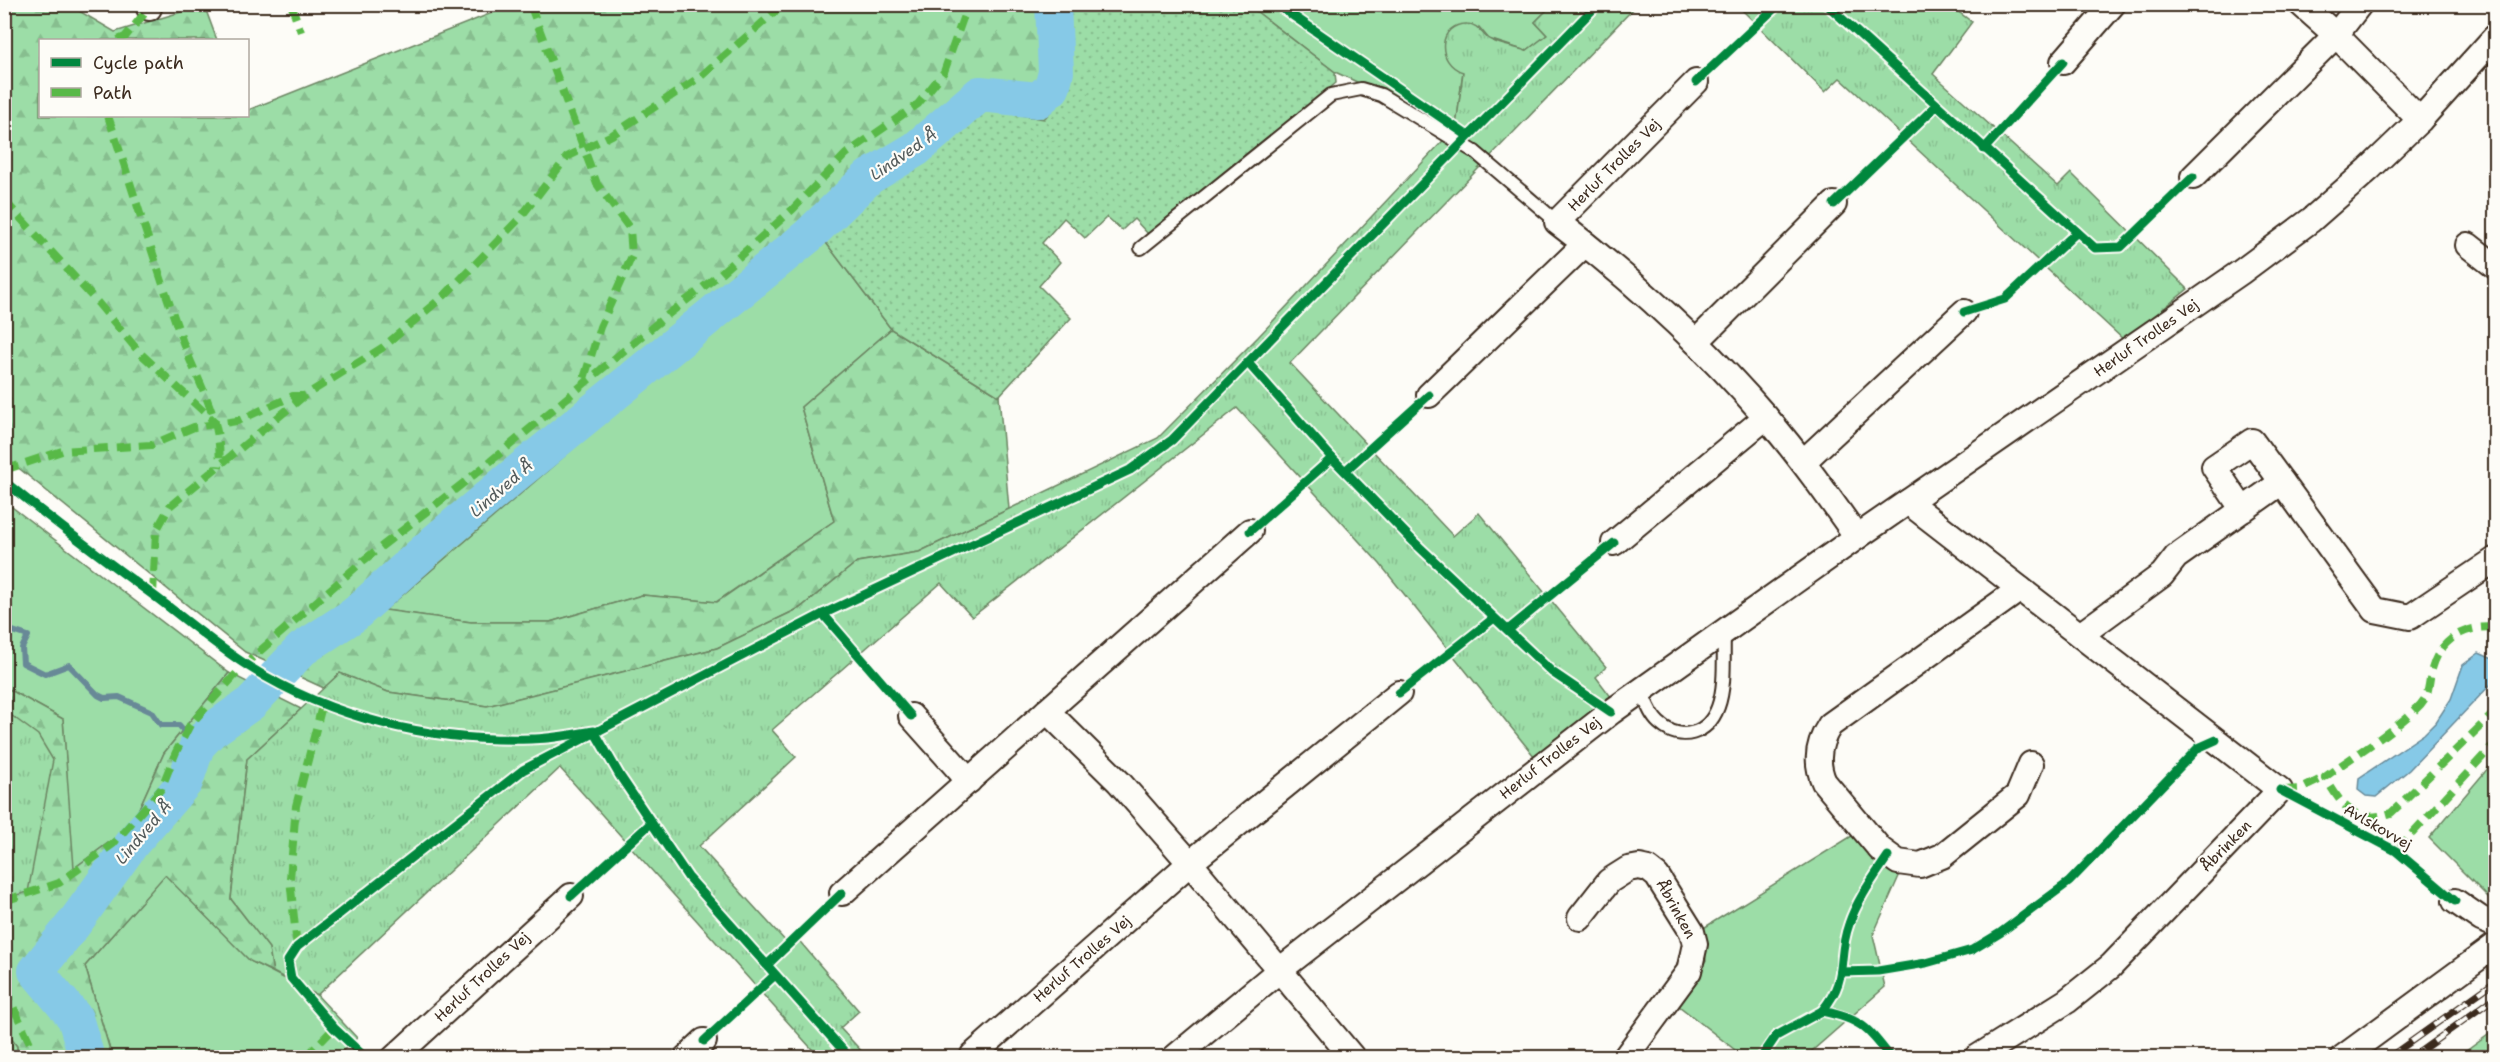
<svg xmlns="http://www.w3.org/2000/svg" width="2500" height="1062" font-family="'Shantell Sans',sans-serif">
	<defs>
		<pattern id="forest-firs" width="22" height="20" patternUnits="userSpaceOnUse" patternTransform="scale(1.5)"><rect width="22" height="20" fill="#9cdda7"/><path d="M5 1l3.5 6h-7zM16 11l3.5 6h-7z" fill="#87be8f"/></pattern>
		<pattern id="park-tufts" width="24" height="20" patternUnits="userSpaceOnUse" patternTransform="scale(1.5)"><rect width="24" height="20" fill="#9cdda7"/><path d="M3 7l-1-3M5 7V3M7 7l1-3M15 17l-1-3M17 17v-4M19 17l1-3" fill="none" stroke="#87be8f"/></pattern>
		<pattern id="garden-dots" width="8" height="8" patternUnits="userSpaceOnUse" patternTransform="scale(1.5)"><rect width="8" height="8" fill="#9cdda7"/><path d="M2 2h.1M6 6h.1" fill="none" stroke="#87be8f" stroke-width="1.8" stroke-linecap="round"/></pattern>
	</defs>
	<rect width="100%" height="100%" fill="#fdfcf7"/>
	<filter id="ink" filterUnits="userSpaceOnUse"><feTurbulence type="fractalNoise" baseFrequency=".0167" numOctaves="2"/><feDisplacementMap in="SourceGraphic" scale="12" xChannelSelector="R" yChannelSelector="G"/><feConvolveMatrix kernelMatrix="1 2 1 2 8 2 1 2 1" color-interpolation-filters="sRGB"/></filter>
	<g filter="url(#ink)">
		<g fill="#9cdda7" stroke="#6c8462" stroke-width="1.5">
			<path d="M1248,5H1552L1535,22L1547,35L1526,51L1489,39L1479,27L1463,71L1456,127L1335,72Z"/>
			<path d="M821,236L891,329L801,407L834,521L716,602L642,595L550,622H471L384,610Z"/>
			<path d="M4,501L229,673L164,753L131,826L73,869L63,719L5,687Z"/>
			<path d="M2495,760V904L2429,838Z"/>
			<path d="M1855,834L1900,874L1873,935L1885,987L1805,1057H1744L1679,1006L1706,960L1702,929Z"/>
			<path d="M165,874L250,961L317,995L357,1038L336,1057H112L85,966Z"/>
			<path d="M4,1030L17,1046L18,1057H5Z"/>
			<path d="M2495,1030V1057H2458Z"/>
		</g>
		<g fill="url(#forest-firs)" stroke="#6c8462" stroke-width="1.5">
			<path d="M4,5H69L115,32L204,5L217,40H40V116H248V110L512,5H1070L1063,98L1044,120L983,109L821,236L385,610L471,622H550L642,595L717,602L834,521L801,407L891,329L999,396L1009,509L919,552L857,562L800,608L717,648L487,706L388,692L340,673L324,688L245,652L5,457Z"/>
			<path d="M229,673L301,709L247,759L231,899L269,948L273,972L250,961L165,875L85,966L112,1057H18L17,1046L5,1030V687L63,719L74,868L131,826L164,753Z"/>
		</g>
		<g fill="url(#park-tufts)" stroke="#6c8462" stroke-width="1.5">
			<path d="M1552,5H1637L1290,363L1453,536L1479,513L1606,667L1596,677L1612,698L1534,756L1380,564L1237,408L972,617L941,583L772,730L796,757L699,846L788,944L796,937L859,1011L840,1028L867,1057H819L560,768L317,995L273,972L269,948L231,899L247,759L340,673L388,692L487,706L717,648L800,608L857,562L919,552L1158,438L1258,337L1456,127L1463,72C1435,63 1438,23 1467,24C1479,24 1481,34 1489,39C1499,45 1515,47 1526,51L1547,35L1535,22Z"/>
			<path d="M1737,5H1949L1972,22L1933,74L2058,186L2071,173L2188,289L2124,340L1840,78L1825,92Z"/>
			<path d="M4,710L38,735L53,760L28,892L5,898Z"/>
		</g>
		<path fill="url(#garden-dots)" stroke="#6c8462" stroke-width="1.5" d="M1070,5H1248L1335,72L1336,83L1149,235L1134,219L1122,230L1107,217L1085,238L1064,218L1042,243L1060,262L1039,286L1071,318L999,396L891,329L821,236L983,109L1044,119L1063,98Z"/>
		<path fill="#86c9e7" stroke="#688997" stroke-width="1.5" d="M2479,653L2495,660V680L2409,770L2376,797L2366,796L2358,790L2359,778L2424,734L2436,722L2451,699L2463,665Z"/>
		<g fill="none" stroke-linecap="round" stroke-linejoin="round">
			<path stroke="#688997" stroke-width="6" d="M4,628L28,636L22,648L23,663L45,674L69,665L98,695L104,698L119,697L152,712L161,725H179L197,746"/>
			<path stroke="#86c9e7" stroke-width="36" d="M87,1058L75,1018L36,971L73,925L132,843L185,782L197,746L211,731L251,703L302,649L354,615L436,541L517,473L808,236L869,177L916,149L980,94L1038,100L1052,88L1056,72L1053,4"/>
			<g stroke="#3b2a1e" stroke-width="16">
				<g id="lane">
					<path d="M1141,248L1331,95L1361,89L1381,95L1475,152L1557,222"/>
					<path d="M1641,690C1646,701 1650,715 1659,723C1681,743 1708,734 1718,707C1726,685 1723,656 1724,633"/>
				</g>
			</g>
			<g stroke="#3b2a1e" stroke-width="28">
				<g id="street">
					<path d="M148,4L149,8"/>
					<path d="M2301,4L2336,35L2420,120"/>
					<path d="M2063,62L2113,4"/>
					<path d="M1696,82L1557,222C1633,280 1704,345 1766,417C1799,455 1828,496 1857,537"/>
					<path d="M2193,177L2336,35L2360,4"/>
					<path d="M2468,245L2496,267"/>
					<path d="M1696,342L1834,204"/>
					<path d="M1429,395L1585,244"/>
					<path d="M1803,462L1964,312"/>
					<path d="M2282,482L2375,610L2410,617L2496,559"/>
					<path d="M1908,502L2280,790L2111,966L2067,1001L1976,1058"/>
					<path d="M1614,543L1766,417"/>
					<path d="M2020,589L1830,725C1818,743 1815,762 1824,782L1880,849L1898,862L1920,865L1942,856L2018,795L2031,764"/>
					<path d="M2080,635L2162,575L2176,557L2282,482L2252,441L2214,467L2243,510"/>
					<path d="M1047,711L1119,782L1190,863L1353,1058"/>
					<path d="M911,716L969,781"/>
					<path d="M842,893L1250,531"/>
					<path d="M2455,901L2481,919L2496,925"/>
					<path d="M1580,918L1609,881L1628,869L1639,867L1648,869L1657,876L1692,932L1695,944L1689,971L1625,1058"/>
					<path d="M973,1055L1190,863L1399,693"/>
					<path d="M394,1058L571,896"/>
					<path d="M686,1058L704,1041"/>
					<path d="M1174,1058L1281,969L1611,712L1857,537L2241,272L2311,220L2369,169L2420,120L2496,36"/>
					<path d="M2342,1058L2496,945"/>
				</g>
			</g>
			<use href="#lane" stroke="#fdfcf7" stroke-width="12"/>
			<use href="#street" stroke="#fdfcf7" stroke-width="24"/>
			<g stroke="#3b2a1e" stroke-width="7">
				<g id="rail">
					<path d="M2388,1058L2496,981"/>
					<path d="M2411,1058L2496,997"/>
				</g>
			</g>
			<use href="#rail" stroke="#fdfcf7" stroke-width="4.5" stroke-dasharray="14" stroke-linecap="butt"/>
			<g stroke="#58b947" stroke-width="8" stroke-dasharray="15 8" stroke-linecap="butt">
				<path d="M291,4L301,32"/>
				<path d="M530,4L597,184L630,229L632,256L600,327L582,385"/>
				<path d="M118,40L125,37L149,8L148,4"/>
				<path d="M108,116C133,189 155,264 181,337C196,380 224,420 219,467"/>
				<path d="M4,200L98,303L139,352L215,422"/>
				<path d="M4,470L62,451L151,445L194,427L237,421L293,396H304"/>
				<path d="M153,595L156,531L170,506L304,396L382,348L446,294L520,218L567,157L612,135L700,77L784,4"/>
				<path d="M2496,628C2466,624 2440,639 2432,669C2427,688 2431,696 2415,710C2388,735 2354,755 2325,777C2342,806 2354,825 2391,813L2496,711"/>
				<path d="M2283,790L2301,789L2325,777"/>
				<path d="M2396,851L2496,742"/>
				<path d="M4,901L59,883L113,844L161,789L176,752L190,725L245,664L364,560L475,474L661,320L715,278L793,209L846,154L918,104L944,72L968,4"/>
				<path d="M297,947L290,879L296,806L323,702"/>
				<path d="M4,987L37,1058"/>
				<path d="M305,1058L334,1028"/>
			</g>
			<g stroke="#fdfcf7" stroke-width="13">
				<g id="cycleway">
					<path d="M1276,4L1468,136"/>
					<path d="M1826,4L2095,248L2121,247L2193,177"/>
					<path d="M1696,82L1779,4"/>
					<path d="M1984,149L2063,62"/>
					<path d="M1834,204L1937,105"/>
					<path d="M1964,312L2005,299L2077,232"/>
					<path d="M1248,363L1332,458L1414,542L1552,672L1611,712"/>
					<path d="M1345,471L1429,395"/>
					<path d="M4,481C53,521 102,558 153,595C184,618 215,645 248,666C332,719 432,742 531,739C552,739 573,734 594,731L620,776L688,877L850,1058"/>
					<path d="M1250,531L1332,458"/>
					<path d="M823,614L911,716"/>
					<path d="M1508,630L1614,543"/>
					<path d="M1399,693L1494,618"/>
					<path d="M2280,790L2396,851L2455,901"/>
					<path d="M571,896L651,823"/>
					<path d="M767,965L842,893"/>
					<path d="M1841,972L1878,971L1926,963L1972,950L2000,933L2069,882L2198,748L2216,740"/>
					<path d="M1822,1011C1850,977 1836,960 1849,924C1857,900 1874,877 1888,856"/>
					<path d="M704,1041L775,975"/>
					<path d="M366,1058L334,1028L291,978L288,961L297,947L523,770L823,614L1130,470L1172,440L1598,4"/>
					<path d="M1761,1058L1776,1036L1822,1011C1861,1019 1867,1027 1891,1058"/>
				</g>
			</g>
			<use href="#cycleway" stroke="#00873e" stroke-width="9"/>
		</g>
	</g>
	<g text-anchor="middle" stroke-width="4.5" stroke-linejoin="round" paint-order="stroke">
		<g font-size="15" fill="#3b2a1e" stroke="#fdfcf7">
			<text transform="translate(1614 165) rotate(-45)" y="5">Herluf Trolles Vej</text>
			<text transform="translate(2146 338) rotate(-35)" y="5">Herluf Trolles Vej</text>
			<text transform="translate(1550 758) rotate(-38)" y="5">Herluf Trolles Vej</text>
			<text transform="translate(2378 827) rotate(30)" y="5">Avlskovvej</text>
			<text transform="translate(2226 846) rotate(-46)" y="5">Åbrinken</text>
			<text transform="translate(1676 909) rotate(61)" y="5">Åbrinken</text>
			<text transform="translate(1082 959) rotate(-41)" y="5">Herluf Trolles Vej</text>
			<text transform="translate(482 977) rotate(-43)" y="5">Herluf Trolles Vej</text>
		</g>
		<g font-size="16" font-style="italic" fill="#525a5a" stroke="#fdfcf7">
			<text transform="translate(903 154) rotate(-35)" y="6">Lindved Å</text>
			<text transform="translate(501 488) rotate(-41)" y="6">Lindved Å</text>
			<text transform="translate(143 832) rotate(-50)" y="6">Lindved Å</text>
		</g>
	</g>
	<rect width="2500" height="1062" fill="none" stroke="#fdfcf7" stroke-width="24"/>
	<rect x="12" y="12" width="2476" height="1038" fill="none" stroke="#3b2a1e" stroke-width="2" filter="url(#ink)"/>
	<rect x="39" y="39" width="210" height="78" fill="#fdfcf7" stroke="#afa8a0" stroke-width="1.5"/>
	<rect x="51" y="58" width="30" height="9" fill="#00873e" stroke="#afa8a0" stroke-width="1.5"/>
	<text x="93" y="69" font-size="18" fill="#3b2a1e">Cycle path</text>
	<rect x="51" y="88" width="30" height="9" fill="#58b947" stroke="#afa8a0" stroke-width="1.5"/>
	<text x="93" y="99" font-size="18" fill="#3b2a1e">Path</text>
</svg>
